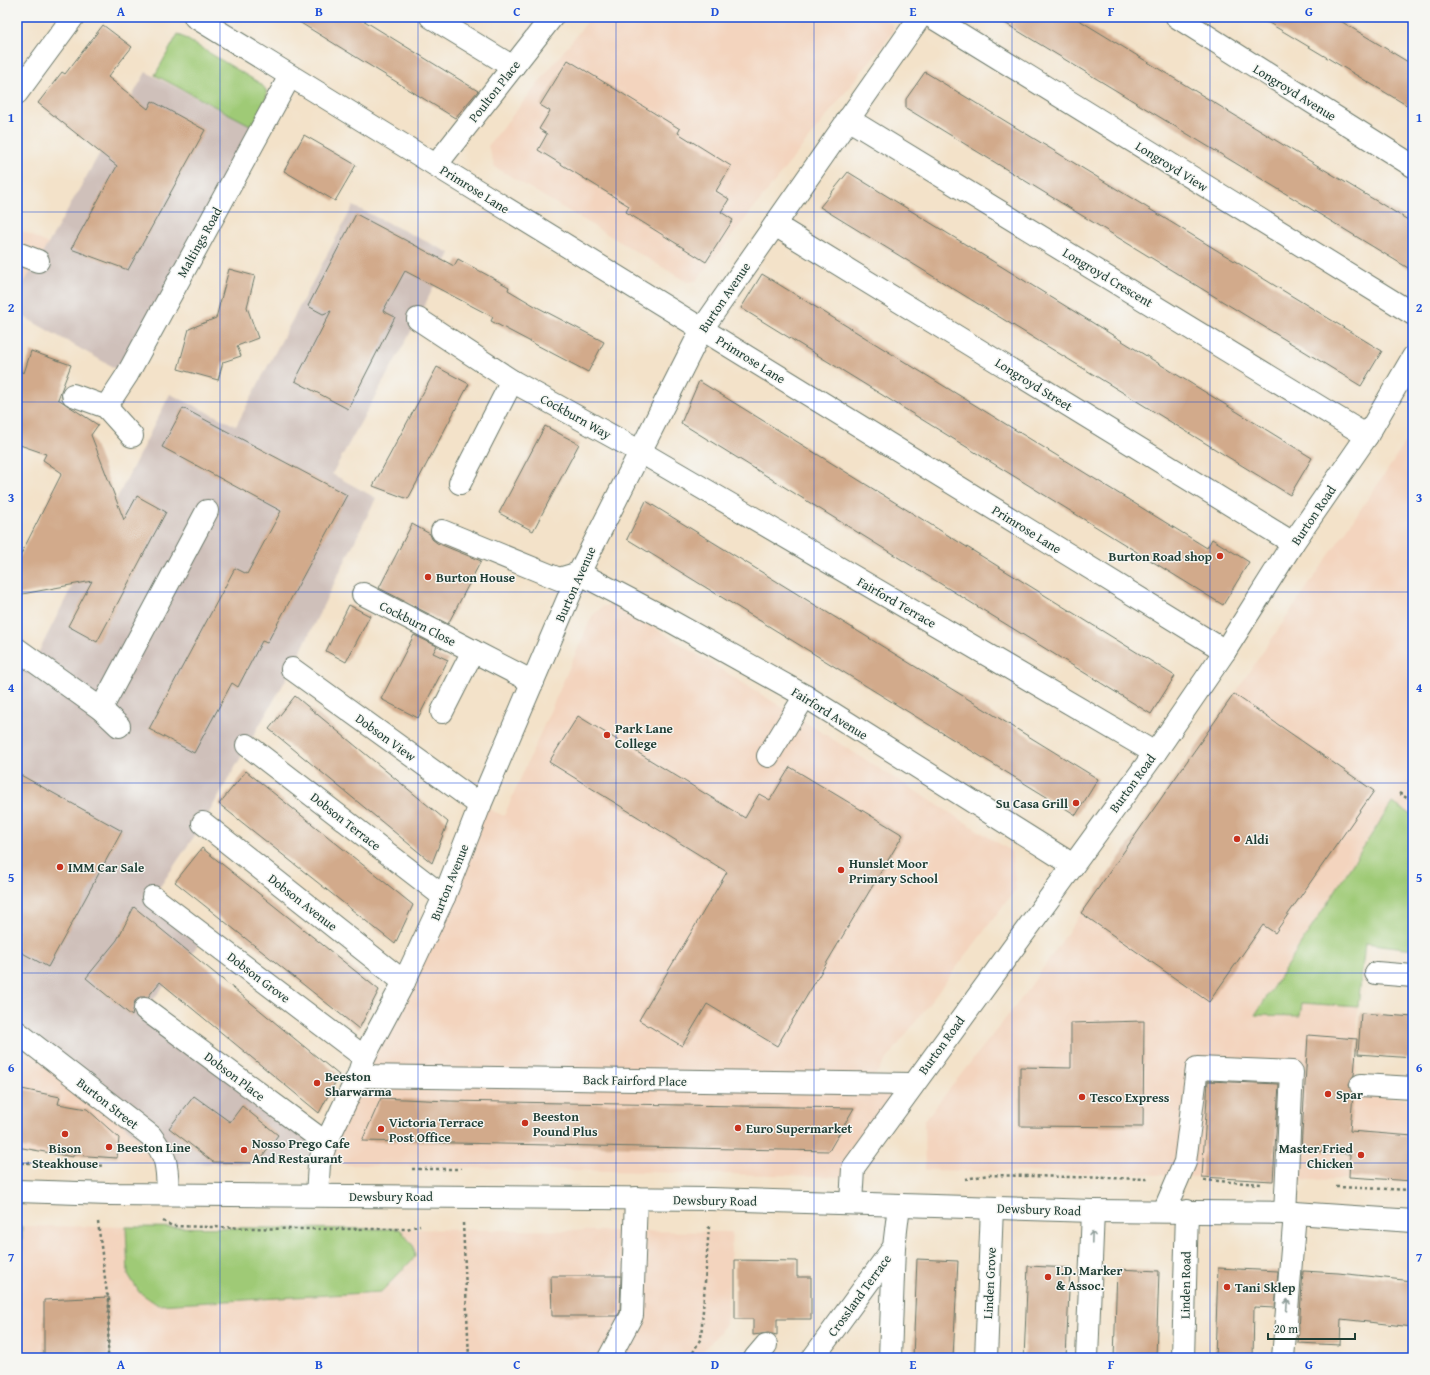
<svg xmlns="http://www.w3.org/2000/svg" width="1430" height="1375" font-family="'Gentium Book Plus',serif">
	<rect width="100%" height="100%" fill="#f6f6f2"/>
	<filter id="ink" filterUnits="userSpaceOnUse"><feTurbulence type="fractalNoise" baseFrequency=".025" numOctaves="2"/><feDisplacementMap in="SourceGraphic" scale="8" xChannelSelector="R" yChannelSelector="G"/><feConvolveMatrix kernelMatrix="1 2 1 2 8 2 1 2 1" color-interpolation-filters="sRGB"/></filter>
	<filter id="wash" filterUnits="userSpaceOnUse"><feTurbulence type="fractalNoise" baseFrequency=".012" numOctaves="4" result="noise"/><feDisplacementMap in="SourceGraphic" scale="16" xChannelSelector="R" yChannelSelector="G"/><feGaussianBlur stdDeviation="0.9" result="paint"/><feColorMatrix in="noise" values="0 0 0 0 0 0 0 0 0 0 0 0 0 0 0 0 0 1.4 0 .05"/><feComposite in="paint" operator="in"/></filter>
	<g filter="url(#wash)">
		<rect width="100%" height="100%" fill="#f3e2c9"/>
		<g fill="#f3d4be">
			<path d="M591,17H880L893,25V32L696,281L687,282L495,167L488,146Z"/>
			<path d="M17,228L48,244L17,294Z"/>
			<path d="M1413,428V815L1392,803L1255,1015L1300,1016L1302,1003L1358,1007L1356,1095L1413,1099V1182L1350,1179L1273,1181L1141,1174L925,1170L924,1121L1025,994L1234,694L1393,462Z"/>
			<path d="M613,604L660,631L1011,851L1016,889L869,1083L912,1084L851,1177L319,1164L480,805L504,816L592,616L602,607Z"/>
			<path d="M17,1032L167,1163L86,1156L17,1155Z"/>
			<path d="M22,1226L732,1232L726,1324L698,1358H17V1261H22Z"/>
		</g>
		<g fill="#cfc0ba">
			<path d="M146,72L254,127L127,375L17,313V294L48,244Z"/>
			<path d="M353,206L450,253L418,319L332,474L376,498L292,669L203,823L153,897L205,937L145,1009L326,1143L319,1164L167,1163L17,1032V649L34,661L170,394L236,426Z"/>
		</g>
		<g fill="#9fca76" stroke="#5f8455">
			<path d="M178,34L261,84L266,90L267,96L254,127L155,75Z"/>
			<path d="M1392,803L1413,815V949L1365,943L1358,1007L1302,1003L1300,1016L1255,1015Z"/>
			<path d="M17,1226H22V1262L17,1261Z"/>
			<path d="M126,1227L400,1229L414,1247L415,1257L381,1292L158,1305L139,1292L128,1274Z"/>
		</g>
		<g id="blocks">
			<g fill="#d2aa8b">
				<path d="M291,17H358L478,91L455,118Z"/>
				<path d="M995,17H1074L1285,146L1413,223V271Z"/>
				<path d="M1259,17H1334L1413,65V109Z"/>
				<path d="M103,25L132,47L108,77L148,109L152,101L205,130L128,270L71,249L117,166L38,103L62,72L65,74Z"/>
				<path d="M568,60L680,129L678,133L731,166L716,191L729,199L721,212L733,220L706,262L626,212L629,206L538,150L547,134L539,129L550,111L540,105Z"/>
				<path d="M925,72L1382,351L1361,386L906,108V99Z"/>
				<path d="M304,135L356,165L335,201L284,171Z"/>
				<path d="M848,172L1312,458L1290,495L820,207Z"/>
				<path d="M356,214L454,266L458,259L509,287L508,290L535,306L604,342L588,372L491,321L493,317L405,271L383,311L395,317L348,409L295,381L331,311L323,314L308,306Z"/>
				<path d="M229,269L255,276L247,307L258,338L237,346L241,356L223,362L218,380L178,369L189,329L216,318Z"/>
				<path d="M762,274L1207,548L1212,539L1249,562L1223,605L741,308Z"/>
				<path d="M31,351L71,365L58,399L98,425L91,435L124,520L137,496L166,512L97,642L68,626L92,581L17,595V562L62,473L43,460L46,454L17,444V370L24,373Z"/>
				<path d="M437,367L469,384L408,499L373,486Z"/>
				<path d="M699,381L1175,676L1151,714L681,423Z"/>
				<path d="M183,408L347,495L267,643L262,641L238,687L232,683L194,753L149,729L235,568L247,574L281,511L162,447Z"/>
				<path d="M545,426L579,444L533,531L499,513Z"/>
				<path d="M646,501L1098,779L1076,815L627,539Z"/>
				<path d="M412,524L430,534L432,539L437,543L481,561L448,624L379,588Z"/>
				<path d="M349,605L370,616L346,662L326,651Z"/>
				<path d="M414,635L437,646L433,653L448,660L418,718L381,699Z"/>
				<path d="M1234,694L1374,791L1275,933L1263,925L1209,1002L1081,913Z"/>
				<path d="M295,696L448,822L432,863L269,729Z"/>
				<path d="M578,716L745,818L759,794L770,800L790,767L903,835L777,1046L707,1004L682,1046L639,1020L727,872L549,762Z"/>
				<path d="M246,771L413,905L395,944L219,804Z"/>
				<path d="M17,773L122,831L48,967L17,950Z"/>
				<path d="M202,848L379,990L359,1029L175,882Z"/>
				<path d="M134,907L339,1075L319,1113L160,982L148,997H140L135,1001L132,1016L86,978L117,940Z"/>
				<path d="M1361,1013L1413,1017V1058L1358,1054Z"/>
				<path d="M1144,1021L1143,1127L1020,1126V1067L1071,1068V1023Z"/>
				<path d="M1308,1035L1357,1039L1354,1075L1349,1084L1353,1094L1350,1131L1413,1136V1181L1349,1177L1350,1154L1301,1150Z"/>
				<path d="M1208,1081L1279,1084L1273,1181L1202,1177Z"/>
				<path d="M17,1088L60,1097L58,1104L87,1109L119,1138L117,1158L73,1155V1157L17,1147Z"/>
				<path d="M194,1096L230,1122L242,1106L278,1135L258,1163L213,1162L169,1128Z"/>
				<path d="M381,1098L448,1101L854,1108L829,1151L362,1141Z"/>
				<path d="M917,1259L958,1261L953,1358H913Z"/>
				<path d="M735,1260L797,1261V1277H811V1319H777V1335L768,1333L753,1335V1319H735Z"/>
				<path d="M1028,1266L1070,1268L1066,1358H1024Z"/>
				<path d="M1218,1268L1278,1271L1275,1308L1254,1307L1253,1358H1215Z"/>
				<path d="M1117,1269L1159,1271L1156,1358H1114Z"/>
				<path d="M1303,1271L1338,1273L1413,1281V1327L1341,1319L1340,1345L1298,1343Z"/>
				<path d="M551,1276H621L620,1312L617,1316H552Z"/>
				<path d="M109,1297L108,1358H44V1300Z"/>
			</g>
		</g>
	</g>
	<g filter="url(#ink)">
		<use href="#blocks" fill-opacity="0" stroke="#697768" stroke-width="1"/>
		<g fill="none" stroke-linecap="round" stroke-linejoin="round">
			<g stroke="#697768" stroke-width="24">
				<g id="minor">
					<path d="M195,17L1225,651"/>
					<path d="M431,17L513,67"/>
					<path d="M932,17L1413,314"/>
					<path d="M1177,17L1413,166"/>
					<path d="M17,93L73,17"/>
					<path d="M848,119L1367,436"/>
					<path d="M436,165L552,17"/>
					<path d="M775,225L1293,543"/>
					<path d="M17,253L38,261"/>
					<path d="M418,319L512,381L639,451L1155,753"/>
					<path d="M73,395L106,407L132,436"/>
					<path d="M106,407L127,375L290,76"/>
					<path d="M460,483L512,381"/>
					<path d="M442,531L559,579L579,573L667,619L805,696L1073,865"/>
					<path d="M363,594L473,651"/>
					<path d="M17,649L101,709L119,726"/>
					<path d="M292,669L480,805"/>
					<path d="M101,709L207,511"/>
					<path d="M442,712L473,651L533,682"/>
					<path d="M247,745L444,897"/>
					<path d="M768,756L805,696"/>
					<path d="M203,823L404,982"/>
					<path d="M153,897L364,1057"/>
					<path d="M1376,973L1413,976"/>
					<path d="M145,1009L326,1143"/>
					<path d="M17,1032L151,1136C168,1158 167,1167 168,1194"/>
					<path d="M358,1076L912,1084"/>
					<path d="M1361,1085L1413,1088"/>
					<path d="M317,1195L319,1164L326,1143L358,1076L364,1057L404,982L444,897L480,805L579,573L702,329L920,17"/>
					<path d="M851,1203L853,1168L1155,753L1225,651L1293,543L1367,436L1413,357"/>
					<path d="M1164,1211L1185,1162L1197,1068L1292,1072L1285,1213"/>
					<path d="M609,1358L632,1315L636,1198"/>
					<path d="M755,1358L766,1345"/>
					<path d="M813,1358L894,1247L899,1205"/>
					<path d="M890,1358L894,1247"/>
					<path d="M986,1358L992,1208"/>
					<path d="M1087,1358L1093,1211"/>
					<path d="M1183,1358L1187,1211"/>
					<path d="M1283,1358L1295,1213"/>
				</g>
			</g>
			<g stroke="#697768" stroke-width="24">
				<path id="major" d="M17,1191L109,1194L711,1199L1093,1211L1295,1213L1413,1221"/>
			</g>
			<g stroke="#697768" stroke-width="2.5" stroke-dasharray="3 3" stroke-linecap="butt">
				<path d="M1399,793L1413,802"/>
				<path d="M21,1163H74L104,1166"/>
				<path d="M412,1169H461"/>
				<path d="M965,1179L989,1175L1149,1179"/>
				<path d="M1204,1180L1261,1184"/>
				<path d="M1336,1187L1413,1190"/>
				<path d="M163,1221L172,1226L290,1229H407L420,1225"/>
				<path d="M98,1222L107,1294L109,1297L108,1358"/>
				<path d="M463,1223L469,1358"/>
				<path d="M690,1358L701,1338L709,1226"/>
			</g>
			<use href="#minor" stroke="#fff" stroke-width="22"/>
			<use href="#major" stroke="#fff" stroke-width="22"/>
		</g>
		<defs><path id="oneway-shaft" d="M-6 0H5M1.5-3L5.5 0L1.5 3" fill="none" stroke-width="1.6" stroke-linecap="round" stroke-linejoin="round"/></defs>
		<g stroke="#8f9e9a">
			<use href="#oneway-shaft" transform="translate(1092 1237) rotate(-88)"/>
			<use href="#oneway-shaft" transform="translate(1287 1305) rotate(-85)"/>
		</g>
	</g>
	<path fill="none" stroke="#1d4ed8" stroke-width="1" stroke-opacity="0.55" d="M220,17V1358M418,17V1358M616,17V1358M814,17V1358M1012,17V1358M1210,17V1358M17,212H1413M17,402H1413M17,592H1413M17,783H1413M17,973H1413M17,1163H1413"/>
	<g fill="#c8321e" stroke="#f6f6f2" stroke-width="1.5">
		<circle cx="1220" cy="556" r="4"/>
		<circle cx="428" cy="577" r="4"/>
		<circle cx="607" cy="735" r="4"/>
		<circle cx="1076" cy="803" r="4"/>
		<circle cx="1237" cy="839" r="4"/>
		<circle cx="60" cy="867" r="4"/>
		<circle cx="841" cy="870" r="4"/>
		<circle cx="317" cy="1083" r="4"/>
		<circle cx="1328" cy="1094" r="4"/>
		<circle cx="1082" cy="1097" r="4"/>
		<circle cx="525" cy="1123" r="4"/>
		<circle cx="738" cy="1128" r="4"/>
		<circle cx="381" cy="1129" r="4"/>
		<circle cx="65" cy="1134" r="4"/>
		<circle cx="109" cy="1147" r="4"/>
		<circle cx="244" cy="1150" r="4"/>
		<circle cx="1361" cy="1155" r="4"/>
		<circle cx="1048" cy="1277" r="4"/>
		<circle cx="1227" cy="1287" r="4"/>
	</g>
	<g text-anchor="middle" stroke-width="3" stroke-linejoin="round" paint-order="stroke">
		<g font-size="13" fill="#1f3d34" stroke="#f6f6f2">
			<text transform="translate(494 91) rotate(-52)" y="5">Poulton Place</text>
			<text transform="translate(1295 92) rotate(32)" y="5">Longroyd Avenue</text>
			<text transform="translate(1172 166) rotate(32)" y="5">Longroyd View</text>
			<text transform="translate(475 189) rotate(32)" y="5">Primrose Lane</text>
			<text transform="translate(199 242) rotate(-61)" y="5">Maltings Road</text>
			<text transform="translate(1108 277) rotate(31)" y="5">Longroyd Crescent</text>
			<text transform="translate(724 297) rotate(-56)" y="5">Burton Avenue</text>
			<text transform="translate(751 359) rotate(32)" y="5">Primrose Lane</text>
			<text transform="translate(1034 384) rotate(32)" y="5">Longroyd Street</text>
			<text transform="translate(576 416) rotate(29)" y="5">Cockburn Way</text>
			<text transform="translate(1313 515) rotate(-56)" y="5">Burton Road</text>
			<text transform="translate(1027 529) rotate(32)" y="5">Primrose Lane</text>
			<text transform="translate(575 584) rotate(-66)" y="5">Burton Avenue</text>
			<text transform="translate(897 602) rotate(30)" y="5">Fairford Terrace</text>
			<text transform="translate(418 623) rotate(27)" y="5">Cockburn Close</text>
			<text transform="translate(830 713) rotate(32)" y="5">Fairford Avenue</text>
			<text transform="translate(386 737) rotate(36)" y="5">Dobson View</text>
			<text transform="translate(1132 783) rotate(-54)" y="5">Burton Road</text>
			<text transform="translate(346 821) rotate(38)" y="5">Dobson Terrace</text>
			<text transform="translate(449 882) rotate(-68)" y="5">Burton Avenue</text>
			<text transform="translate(303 902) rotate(38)" y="5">Dobson Avenue</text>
			<text transform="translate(259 977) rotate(37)" y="5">Dobson Grove</text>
			<text transform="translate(941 1045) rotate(-54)" y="5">Burton Road</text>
			<text transform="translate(235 1076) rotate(37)" y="5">Dobson Place</text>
			<text transform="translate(635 1080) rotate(1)" y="5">Back Fairford Place</text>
			<text transform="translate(108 1103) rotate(38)" y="5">Burton Street</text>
			<text x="391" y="1201">Dewsbury Road</text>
			<text transform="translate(715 1200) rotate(1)" y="5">Dewsbury Road</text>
			<text transform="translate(1039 1209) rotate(2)" y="5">Dewsbury Road</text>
			<text transform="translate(989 1283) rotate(-87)" y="5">Linden Grove</text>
			<text transform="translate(1185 1285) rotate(-89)" y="5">Linden Road</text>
			<text transform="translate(859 1295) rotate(-54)" y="5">Crossland Terrace</text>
		</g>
		<g font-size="13" font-weight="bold" fill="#1f3d34" stroke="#f6f6f2" text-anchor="start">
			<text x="1212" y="561" text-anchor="end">Burton Road shop</text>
			<text x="436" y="582">Burton House</text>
			<text x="615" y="733">Park Lane<tspan x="615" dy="15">College</tspan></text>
			<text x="1068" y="808" text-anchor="end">Su Casa Grill</text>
			<text x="1245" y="844">Aldi</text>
			<text x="849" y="868">Hunslet Moor<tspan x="849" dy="15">Primary School</tspan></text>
			<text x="68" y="872">IMM Car Sale</text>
			<text x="325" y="1081">Beeston<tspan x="325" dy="15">Sharwarma</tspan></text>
			<text x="1336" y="1099">Spar</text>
			<text x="1090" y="1102">Tesco Express</text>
			<text x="533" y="1121">Beeston<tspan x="533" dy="15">Pound Plus</tspan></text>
			<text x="389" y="1127">Victoria Terrace<tspan x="389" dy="15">Post Office</tspan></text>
			<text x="746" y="1133">Euro Supermarket</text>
			<text x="252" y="1148">Nosso Prego Cafe<tspan x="252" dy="15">And Restaurant</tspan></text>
			<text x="117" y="1152">Beeston Line</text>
			<text x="65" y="1153" text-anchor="middle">Bison<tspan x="65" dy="15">Steakhouse</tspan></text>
			<text x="1353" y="1153" text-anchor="end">Master Fried<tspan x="1353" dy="15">Chicken</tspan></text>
			<text x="1056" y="1275">I.D. Marker<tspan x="1056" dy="15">&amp; Assoc.</tspan></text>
			<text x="1235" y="1292">Tani Sklep</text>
		</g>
	</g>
	<rect width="1430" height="1375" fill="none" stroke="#f6f6f2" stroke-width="44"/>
	<path d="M1268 1333v6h87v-6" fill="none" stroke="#1f3d34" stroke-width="2"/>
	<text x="1274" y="1333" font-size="12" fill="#1f3d34" stroke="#f6f6f2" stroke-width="3" paint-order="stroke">20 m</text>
	<rect x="22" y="22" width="1386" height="1331" fill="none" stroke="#1d4ed8" stroke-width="1.5"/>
	<g font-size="13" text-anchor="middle" font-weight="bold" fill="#1d4ed8">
		<text x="121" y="16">A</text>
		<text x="319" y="16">B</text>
		<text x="517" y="16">C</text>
		<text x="715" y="16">D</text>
		<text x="913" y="16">E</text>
		<text x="1111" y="16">F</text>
		<text x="1309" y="16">G</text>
		<text x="11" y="122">1</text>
		<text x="1419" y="122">1</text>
		<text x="11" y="312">2</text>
		<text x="1419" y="312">2</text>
		<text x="11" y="502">3</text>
		<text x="1419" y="502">3</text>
		<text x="11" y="692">4</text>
		<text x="1419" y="692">4</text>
		<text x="11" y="882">5</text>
		<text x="1419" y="882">5</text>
		<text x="11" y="1072">6</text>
		<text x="1419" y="1072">6</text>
		<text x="11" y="1262">7</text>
		<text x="1419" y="1262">7</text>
		<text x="121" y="1369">A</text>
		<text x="319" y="1369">B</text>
		<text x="517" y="1369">C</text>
		<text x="715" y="1369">D</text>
		<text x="913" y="1369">E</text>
		<text x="1111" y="1369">F</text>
		<text x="1309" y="1369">G</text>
	</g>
</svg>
